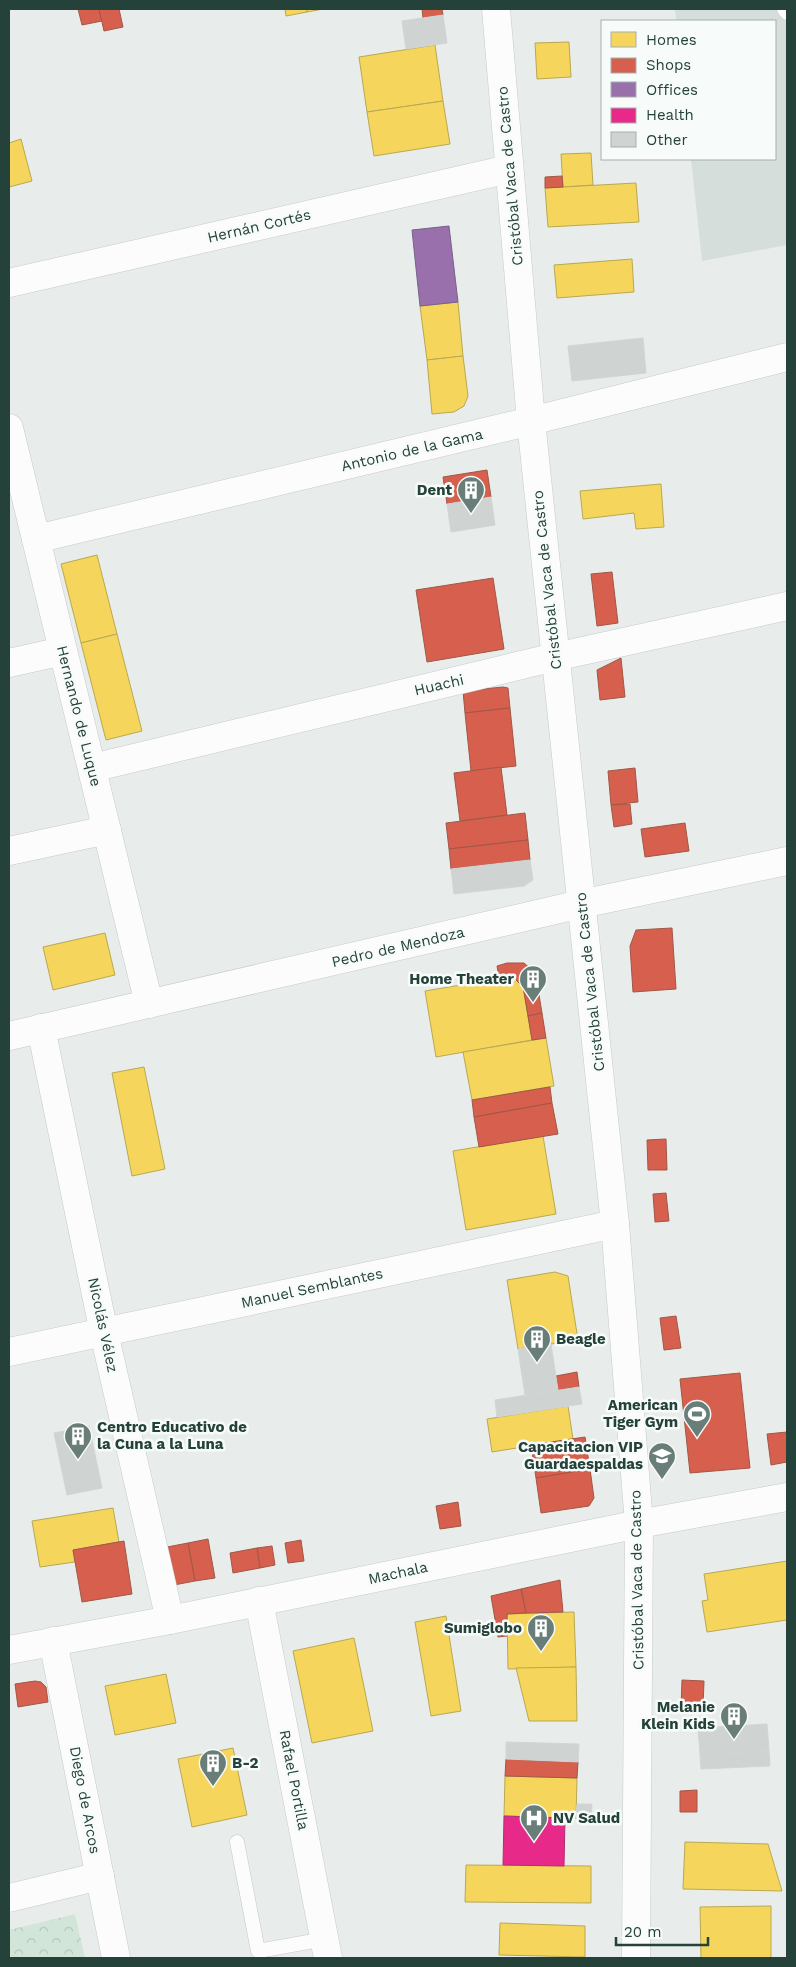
<svg xmlns="http://www.w3.org/2000/svg" width="796" height="1967" font-family="'Work Sans',sans-serif">
	<defs>
		<pattern id="park-crowns" width="20" height="18" patternUnits="userSpaceOnUse" patternTransform="scale(1.25)"><rect width="20" height="18" fill="#d1e6d8"/><path d="M2 6a3 3 0 1 1 6 0M12 15a3 3 0 1 1 6 0" fill="none" stroke="#b3c6ba"/></pattern>
	</defs>
	<rect width="100%" height="100%" fill="#e8edeb"/>
	<path fill="#d6dedb" d="M675,9H787V245L702,261L691,159H775V21H676Z"/>
	<path fill="url(#park-crowns)" d="M75,1914L85,1958H9V1930Z"/>
	<g fill="#f6d55c" stroke="#b7a952">
		<path d="M285,9H307V12L286,16Z"/>
		<path d="M307,9H323L307,12Z"/>
		<path d="M569,42L571,77L537,79L535,43Z"/>
		<path d="M435,45L443,101L367,112L359,57Z"/>
		<path d="M443,101L450,144L374,156L367,112Z"/>
		<path d="M21,139L32,181L9,187V143Z"/>
		<path d="M591,153L593,185L563,187L561,154Z"/>
		<path d="M636,183L639,222L548,227L545,188Z"/>
		<path d="M632,259L634,292L557,298L554,265Z"/>
		<path d="M458,302L463,356L427,360L420,306Z"/>
		<path d="M463,356L468,396L464,406L454,412L432,414L427,360Z"/>
		<path d="M661,484L664,527L636,529L634,513L583,519L580,491Z"/>
		<path d="M97,555L117,634L81,643L61,564Z"/>
		<path d="M117,634L142,731L106,740L81,643Z"/>
		<path d="M105,933L115,975L53,990L43,947Z"/>
		<path d="M503,978L515,979L523,987L532,1040L436,1057L425,991Z"/>
		<path d="M546,1038L554,1086L472,1100L463,1052Z"/>
		<path d="M144,1067L165,1169L132,1176L112,1073Z"/>
		<path d="M543,1136L556,1214L466,1230L453,1151Z"/>
		<path d="M555,1272L568,1276L578,1340L518,1349L507,1280Z"/>
		<path d="M568,1406L573,1439L492,1452L487,1419Z"/>
		<path d="M113,1508L119,1542L73,1550L75,1562L40,1567L32,1521Z"/>
		<path d="M787,1561V1620L707,1632L702,1601L708,1600L704,1574Z"/>
		<path d="M574,1612L576,1667L508,1669L507,1614Z"/>
		<path d="M446,1616L461,1711L431,1716L415,1622Z"/>
		<path d="M354,1638L373,1731L312,1743L293,1651Z"/>
		<path d="M576,1667L577,1721H529L516,1668Z"/>
		<path d="M166,1674L176,1723L115,1735L105,1686Z"/>
		<path d="M233,1748L247,1815L192,1827L178,1759Z"/>
		<path d="M505,1776L577,1778L576,1818L504,1816Z"/>
		<path d="M685,1842L768,1844L782,1891L683,1889Z"/>
		<path d="M466,1865L591,1866V1903L465,1902Z"/>
		<path d="M771,1906V1958H701L700,1907Z"/>
		<path d="M500,1923L585,1926V1957L499,1955Z"/>
	</g>
	<g fill="#d6604d" stroke="#a15747">
		<path d="M78,9H99L102,21L82,25Z"/>
		<path d="M99,9H119L123,27L104,31Z"/>
		<path d="M422,9H442L443,15L423,18Z"/>
		<path d="M562,176L563,187L545,188V177Z"/>
		<path d="M487,470L491,497L447,504L443,477Z"/>
		<path d="M612,572L618,623L597,626L591,574Z"/>
		<path d="M493,578L504,649L427,662L416,590Z"/>
		<path d="M621,658L625,697L600,700L597,670Z"/>
		<path d="M503,687L508,688L510,708L465,713L463,691Z"/>
		<path d="M510,708L516,766L471,771L465,713Z"/>
		<path d="M501,767L507,815L460,821L454,773Z"/>
		<path d="M635,768L638,802L611,805L608,771Z"/>
		<path d="M630,804L632,824L614,827L611,805Z"/>
		<path d="M525,813L528,840L449,849L446,823Z"/>
		<path d="M685,823L689,851L645,857L641,829Z"/>
		<path d="M528,840L530,860L451,869L449,849Z"/>
		<path d="M672,928L676,989L633,992L630,946L636,930Z"/>
		<path d="M507,963H524L532,970L538,989L524,992L523,987L515,979L499,978L497,966Z"/>
		<path d="M538,989L542,1013L528,1016L524,992Z"/>
		<path d="M542,1013L546,1038L532,1040L528,1016Z"/>
		<path d="M550,1087L552,1103L474,1117L472,1100Z"/>
		<path d="M552,1103L558,1134L479,1147L474,1117Z"/>
		<path d="M666,1139L667,1170H648L647,1140Z"/>
		<path d="M666,1193L669,1221L655,1222L653,1194Z"/>
		<path d="M676,1316L681,1348L664,1350L660,1318Z"/>
		<path d="M577,1372L579,1387L558,1390L556,1376Z"/>
		<path d="M740,1373L750,1468L690,1473L680,1379Z"/>
		<path d="M787,1432V1462L771,1465L767,1434Z"/>
		<path d="M585,1437L590,1469L536,1478L531,1445Z"/>
		<path d="M590,1469L594,1498L589,1506L541,1513L536,1478Z"/>
		<path d="M458,1502L461,1526L440,1529L436,1506Z"/>
		<path d="M208,1539L215,1578L195,1581L188,1543Z"/>
		<path d="M301,1540L304,1561L288,1563L285,1543Z"/>
		<path d="M124,1541L132,1594L82,1602L73,1550Z"/>
		<path d="M188,1543L195,1581L174,1585L167,1547Z"/>
		<path d="M272,1546L275,1565L260,1568L257,1548Z"/>
		<path d="M257,1548L260,1568L233,1573L230,1553Z"/>
		<path d="M560,1580L563,1612L526,1613L521,1589Z"/>
		<path d="M521,1589L526,1613L507,1614V1636L498,1637L491,1596Z"/>
		<path d="M682,1680L704,1681L703,1708L681,1707Z"/>
		<path d="M35,1681L41,1682L46,1687L48,1702L18,1707L15,1684Z"/>
		<path d="M506,1759L578,1762L577,1778L505,1776Z"/>
		<path d="M697,1790V1812H680V1791Z"/>
	</g>
	<path fill="#9970ab" stroke="#766289" d="M449,226L458,302L420,306L412,230Z"/>
	<path fill="#e7298a" stroke="#ac3072" d="M504,1816L565,1818L564,1866L503,1865Z"/>
	<g fill="#cfd4d2" stroke="#d1d6d4">
		<path d="M443,15L447,43L406,49L402,21Z"/>
		<path d="M643,338L646,373L572,381L568,346Z"/>
		<path d="M491,497L495,525L451,532L447,504Z"/>
		<path d="M530,860L533,880L524,886L454,894L451,869Z"/>
		<path d="M551,1344L558,1390L525,1395L518,1349Z"/>
		<path d="M579,1387L582,1404L497,1417L495,1400Z"/>
		<path d="M89,1426L102,1488L67,1495L54,1433Z"/>
		<path d="M767,1724L769,1751L700,1755L698,1728Z"/>
		<path d="M506,1742L579,1744L578,1762L506,1759Z"/>
		<path d="M769,1751L770,1766L701,1769L700,1755Z"/>
		<path d="M577,1804H592L591,1819L576,1818Z"/>
	</g>
	<g fill="none" stroke-linecap="round" stroke-linejoin="round">
		<g stroke="#c5cac8" stroke-width="15">
			<g id="lane">
				<path d="M784,9L787,13"/>
				<path d="M237,1842L258,1951L325,1939"/>
			</g>
		</g>
		<g stroke="#c5cac8" stroke-width="29">
			<g id="street">
				<path d="M9,283L509,169"/>
				<path d="M9,428L149,1004"/>
				<path d="M36,539L531,421L787,357"/>
				<path d="M9,663L63,651"/>
				<path d="M92,768L555,657L787,606"/>
				<path d="M9,851L107,830"/>
				<path d="M41,1028L104,1333L170,1620"/>
				<path d="M9,1036L581,904L787,861"/>
				<path d="M9,1352L615,1224"/>
				<path d="M259,1601L328,1958"/>
				<path d="M53,1641L116,1958"/>
				<path d="M9,1898L100,1876"/>
			</g>
		</g>
		<g stroke="#c3cbc8" stroke-width="29">
			<g id="secondary">
				<path d="M496,9L531,421L615,1224L639,1524L636,1958"/>
				<path d="M9,1650L170,1620L639,1524L787,1497"/>
			</g>
		</g>
		<use href="#lane" stroke="#fcfcfc" stroke-width="14"/>
		<use href="#street" stroke="#fcfcfc" stroke-width="28"/>
		<use href="#secondary" stroke="#fcfcfc" stroke-width="28"/>
	</g>
	<defs>
		<g id="building-pin" transform="scale(1.4375)"><path d="M0 17L-7.5 6A9.5 9.5 0 1 1 7.5 6Z" fill="#697e78" stroke="#f7fbf9"/><path d="M-4-6H4V6H1V3H-1V6H-4ZM-2.5-4.3h1.7v1.8h-1.7ZM.8-4.3h1.7v1.8H.8ZM-2.5-1h1.7V.8h-1.7ZM.8-1h1.7V.8H.8Z" fill="#fff"/></g>
		<g id="stadium-pin" transform="scale(1.4375)"><path d="M0 17L-7.5 6A9.5 9.5 0 1 1 7.5 6Z" fill="#697e78" stroke="#f7fbf9"/><path d="M0-5a6.5 5 0 1 0 0 10a6.5 5 0 1 0 0-10ZM-3.5-1.8h7v3.6h-7Z" fill="#fff"/></g>
		<g id="school-pin" transform="scale(1.4375)"><path d="M0 17L-7.5 6A9.5 9.5 0 1 1 7.5 6Z" fill="#697e78" stroke="#f7fbf9"/><path d="M0-5L7-2L0 1L-7-2ZM-4 1L0 2.5L4 1V4Q0 6-4 4Z" fill="#fff"/></g>
		<g id="hospital-pin" transform="scale(1.4375)"><path d="M0 17L-7.5 6A9.5 9.5 0 1 1 7.5 6Z" fill="#697e78" stroke="#f7fbf9"/><path d="M-5-5h3v3.5h4V-5h3V5h-3V1.5h-4V5h-3Z" fill="#fff"/></g>
	</defs>
	<g fill-rule="evenodd">
		<use href="#building-pin" x="471" y="490"/>
		<use href="#building-pin" x="533" y="979"/>
		<use href="#building-pin" x="537" y="1339"/>
		<use href="#stadium-pin" x="697" y="1414"/>
		<use href="#building-pin" x="78" y="1436"/>
		<use href="#school-pin" x="662" y="1456"/>
		<use href="#building-pin" x="541" y="1628"/>
		<use href="#building-pin" x="734" y="1716"/>
		<use href="#building-pin" x="213" y="1763"/>
		<use href="#hospital-pin" x="534" y="1818"/>
	</g>
	<g text-anchor="middle" stroke-width="5" stroke-linejoin="round" paint-order="stroke">
		<g font-size="15" fill="#24423a" stroke="#f7fbf9">
			<text transform="translate(510 176) rotate(-95)" y="5">Cristóbal Vaca de Castro</text>
			<text transform="translate(259 226) rotate(-13)" y="5">Hernán Cortés</text>
			<text transform="translate(412 450) rotate(-13)" y="5">Antonio de la Gama</text>
			<text transform="translate(547 580) rotate(-96)" y="5">Cristóbal Vaca de Castro</text>
			<text transform="translate(439 685) rotate(-13)" y="5">Huachi</text>
			<text transform="translate(79 716) rotate(76)" y="5">Hernando de Luque</text>
			<text transform="translate(398 947) rotate(-13)" y="5">Pedro de Mendoza</text>
			<text transform="translate(590 982) rotate(-96)" y="5">Cristóbal Vaca de Castro</text>
			<text transform="translate(312 1288) rotate(-12)" y="5">Manuel Semblantes</text>
			<text transform="translate(103 1325) rotate(78)" y="5">Nicolás Vélez</text>
			<text transform="translate(398 1573) rotate(-12)" y="5">Machala</text>
			<text transform="translate(637 1580) rotate(-91)" y="5">Cristóbal Vaca de Castro</text>
			<text transform="translate(294 1780) rotate(79)" y="5">Rafael Portilla</text>
			<text transform="translate(85 1800) rotate(79)" y="5">Diego de Arcos</text>
		</g>
		<g font-size="15" font-weight="bold" fill="#24423a" stroke="#f7fbf9" text-anchor="end">
			<text x="452" y="495">Dent</text>
			<text x="514" y="984">Home Theater</text>
			<text x="556" y="1344" text-anchor="start">Beagle</text>
			<text x="678" y="1410">American<tspan x="678" dy="17">Tiger Gym</tspan></text>
			<text x="97" y="1432" text-anchor="start">Centro Educativo de<tspan x="97" dy="17">la Cuna a la Luna</tspan></text>
			<text x="643" y="1452">Capacitacion VIP<tspan x="643" dy="17">Guardaespaldas</tspan></text>
			<text x="522" y="1633">Sumiglobo</text>
			<text x="715" y="1712">Melanie<tspan x="715" dy="17">Klein Kids</tspan></text>
			<text x="232" y="1768" text-anchor="start">B-2</text>
			<text x="553" y="1823" text-anchor="start">NV Salud</text>
		</g>
	</g>
	<rect width="796" height="1967" fill="none" stroke="#24423a" stroke-width="20"/>
	<rect x="601" y="20" width="175" height="140" fill="#f7fbf9" stroke="#a3b1ad"/>
	<rect x="611" y="32" width="25" height="15" fill="#f6d55c" stroke="#a3b1ad"/>
	<text x="646" y="45" font-size="15" fill="#24423a">Homes</text>
	<rect x="611" y="58" width="25" height="15" fill="#d6604d" stroke="#a3b1ad"/>
	<text x="646" y="70" font-size="15" fill="#24423a">Shops</text>
	<rect x="611" y="82" width="25" height="15" fill="#9970ab" stroke="#a3b1ad"/>
	<text x="646" y="95" font-size="15" fill="#24423a">Offices</text>
	<rect x="611" y="108" width="25" height="15" fill="#e7298a" stroke="#a3b1ad"/>
	<text x="646" y="120" font-size="15" fill="#24423a">Health</text>
	<rect x="611" y="132" width="25" height="15" fill="#cfd4d2" stroke="#a3b1ad"/>
	<text x="646" y="145" font-size="15" fill="#24423a">Other</text>
	<path d="M616 1937v8h92v-8" fill="none" stroke="#24423a" stroke-width="2.5"/>
	<text x="624" y="1937" font-size="15" fill="#24423a" stroke="#f7fbf9" stroke-width="4" paint-order="stroke">20 m</text>
</svg>
